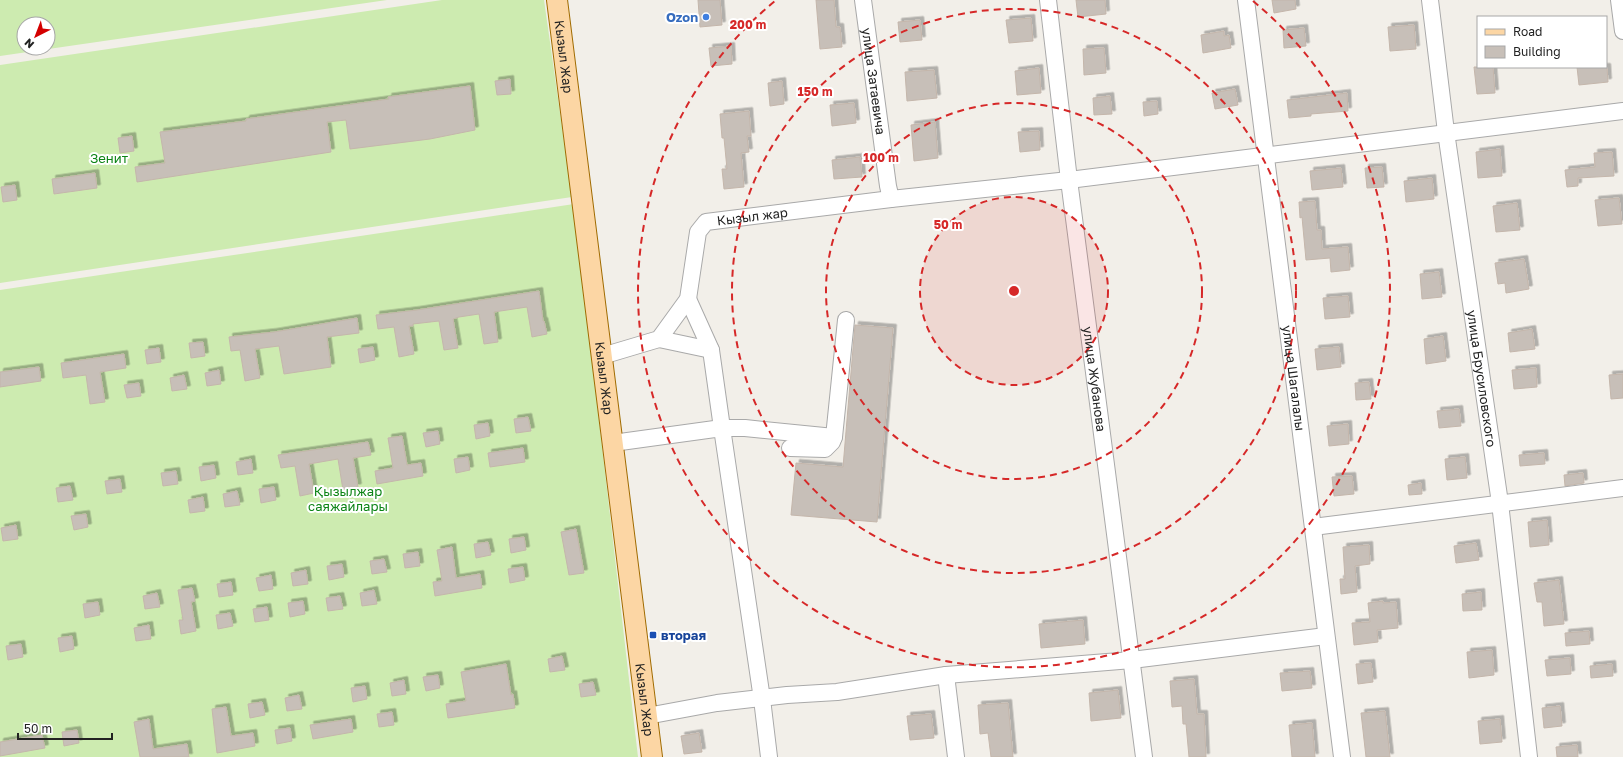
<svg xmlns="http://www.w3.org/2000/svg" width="1623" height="757" font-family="'Golos Text',sans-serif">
	<defs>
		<filter id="shadow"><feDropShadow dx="3.5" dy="-3.5" stdDeviation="0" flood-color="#0004"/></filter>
	</defs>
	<rect width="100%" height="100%" fill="#f2efe9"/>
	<g fill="#cdebb0" fill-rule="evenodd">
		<path d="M0,0H387L0,56ZM24,24H48V48H24Z"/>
		<path d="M442,0H544L572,197L0,283V65Z"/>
		<path d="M574,204L638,757H0V290Z"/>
	</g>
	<g fill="#c7bfb8" stroke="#c4b6ab" filter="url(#shadow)">
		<path d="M698,0H720L722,25L700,27Z"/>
		<path d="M816,0H834L836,27H840L842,47L820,49Z"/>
		<path d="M1076,0H1105L1106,14L1078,17Z"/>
		<path d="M1272,0H1295L1296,9L1274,13Z"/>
		<path d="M1031,18L1033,41L1009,43L1006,20Z"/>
		<path d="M920,20L922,40L900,42L898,22Z"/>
		<path d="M1414,25L1416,49L1390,51L1388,27Z"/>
		<path d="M1304,28L1306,46L1284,48L1283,30Z"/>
		<path d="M1224,31V36L1229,35L1231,48L1203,53L1201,35Z"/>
		<path d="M731,46L732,64L711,66L709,48Z"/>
		<path d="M1104,48L1106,73L1084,75L1083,49Z"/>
		<path d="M1474,67H1493L1495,93L1477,94Z"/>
		<path d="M1577,67H1607L1608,82L1579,85Z"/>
		<path d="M1039,68L1041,93L1017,95L1015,71Z"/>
		<path d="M934,70L937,98L907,101L905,72Z"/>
		<path d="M510,79L511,94L497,95L495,81Z"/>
		<path d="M782,81L784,104L770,106L768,83Z"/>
		<path d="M470,86L475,130L430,139L350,149L346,120L327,122L331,152L137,182L135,167L165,163L160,132L246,121V119L389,99L388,97Z"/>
		<path d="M1235,89L1238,105L1215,109L1212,93Z"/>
		<path d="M1347,93L1348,111L1311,114V116L1289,118L1287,100Z"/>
		<path d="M1110,96L1112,114L1094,115L1093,98Z"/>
		<path d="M1157,101L1158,114L1144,116L1143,102Z"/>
		<path d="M854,103L856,123L832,126L830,105Z"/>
		<path d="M749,111L751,136H747L749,152L741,153L744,187L724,189L722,169H727L724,138H722L720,114Z"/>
		<path d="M935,122L938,158L914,161L911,125Z"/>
		<path d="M1039,131L1040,150L1020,152L1018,132Z"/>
		<path d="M132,136L134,151L120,153L118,138Z"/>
		<path d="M1500,149L1502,176L1478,178L1476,152Z"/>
		<path d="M1612,152L1614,176L1578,178V186L1567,187L1565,170L1595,167L1594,153Z"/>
		<path d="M860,157L862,177L834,179L832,160Z"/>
		<path d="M1382,167L1384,187L1367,188L1365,168Z"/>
		<path d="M1341,168L1343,187L1312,190L1310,171Z"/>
		<path d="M95,173L97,188L54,194L52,179Z"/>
		<path d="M1432,178L1434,199L1406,202L1404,181Z"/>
		<path d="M15,185L17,200L3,202L1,187Z"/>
		<path d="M1619,198L1622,224L1598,226L1595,200Z"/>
		<path d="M1315,201L1317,230H1321L1322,249L1348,247L1350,270L1331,272L1330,258L1306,260L1302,217L1300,218L1299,202Z"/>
		<path d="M1517,203L1520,230L1496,232L1493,206Z"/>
		<path d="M1524,259L1529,289L1506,293L1505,283L1498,284L1495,263Z"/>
		<path d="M1439,272L1442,297L1422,299L1420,274Z"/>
		<path d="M539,291L543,321H544L547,334L532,337L527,307L494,312L498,342L484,344L479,314L459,317L453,319L458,348L444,350L439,321L413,324V326H409L414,354L399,357L394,327L378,329L376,315L417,310Z"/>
		<path d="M1348,296L1350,317L1325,319L1323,298Z"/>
		<path d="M357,318L359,333L327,337L331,367L284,374L279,346L255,349L260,378L245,381L240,350L231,351L229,337L274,332Z"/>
		<path d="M855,325L893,328L877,522L791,515L796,463L843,467Z"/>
		<path d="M1532,329L1535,349L1510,352L1508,333Z"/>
		<path d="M1443,336L1446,361L1426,364L1424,339Z"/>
		<path d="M203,342L205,356L191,358L189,343Z"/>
		<path d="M373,347L375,360L360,363L358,349Z"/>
		<path d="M1339,347L1341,367L1317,370L1315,349Z"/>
		<path d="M159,348L161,362L147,364L145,350Z"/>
		<path d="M124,354L126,368L100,372L105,402L90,404L86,375L63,378L61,363Z"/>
		<path d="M39,367L41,381L0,387V372Z"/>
		<path d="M1536,368L1537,387L1514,389L1512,370Z"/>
		<path d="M219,370L221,384L207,386L205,373Z"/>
		<path d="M1623,374V398L1611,399L1609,375Z"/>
		<path d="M184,375L187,389L172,391L170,378Z"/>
		<path d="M1369,382L1371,399L1356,400L1355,383Z"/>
		<path d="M139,383L141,396L127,398L124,385Z"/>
		<path d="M1459,409L1461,426L1439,428L1437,411Z"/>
		<path d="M528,417L531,431L516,433L514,419Z"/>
		<path d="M488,423L490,436L476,439L474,425Z"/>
		<path d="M1348,424L1349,444L1329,446L1327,426Z"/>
		<path d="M438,431L440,444L426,447L423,433Z"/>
		<path d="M402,436L407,465L421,463L423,476L377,484L375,471L393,468L388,438Z"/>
		<path d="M368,442L371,455L353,458L358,487L343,490L338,459L309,464L314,493L300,496L295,466L281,468L278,455Z"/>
		<path d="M523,448L525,462L490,467L488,453Z"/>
		<path d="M1544,453L1545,464L1520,466L1519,455Z"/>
		<path d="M468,457L470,470L456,473L454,459Z"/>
		<path d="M1465,457L1467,478L1447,480L1445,459Z"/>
		<path d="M251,459L253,473L238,475L236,462Z"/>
		<path d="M214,465L216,478L201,481L199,467Z"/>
		<path d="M176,471L178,484L163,486L161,473Z"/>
		<path d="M1583,473L1584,483L1565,486L1564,475Z"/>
		<path d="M1352,476L1354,494L1334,496L1332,477Z"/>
		<path d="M120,479L122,492L107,494L105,481Z"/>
		<path d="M1421,483L1422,494L1409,495L1408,485Z"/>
		<path d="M70,486L73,500L58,502L56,488Z"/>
		<path d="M274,487L276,500L261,503L259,489Z"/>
		<path d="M237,491L240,505L225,507L223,494Z"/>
		<path d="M203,497L205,511L190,513L188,500Z"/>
		<path d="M86,514L88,527L74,530L71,516Z"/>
		<path d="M1547,520L1549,545L1530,547L1528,522Z"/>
		<path d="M16,525L18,539L3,541L1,528Z"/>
		<path d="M576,529L584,573L569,575L561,532Z"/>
		<path d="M524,537L526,550L511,553L509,539Z"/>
		<path d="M488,542L491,555L476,558L474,544Z"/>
		<path d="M1476,543L1479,560L1456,563L1454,546Z"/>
		<path d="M1369,545L1370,564L1355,566L1357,592L1341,594L1340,579H1345L1343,547Z"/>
		<path d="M452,547L456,578L480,574L482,588L435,596L433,582L442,581L437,550Z"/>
		<path d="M418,552L420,566L405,568L403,554Z"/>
		<path d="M384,559L387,572L372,574L370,561Z"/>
		<path d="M342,564L344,577L329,580L327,566Z"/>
		<path d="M523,567L525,580L510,583L508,569Z"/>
		<path d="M306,570L308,584L293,586L291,573Z"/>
		<path d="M271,575L273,589L259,591L256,578Z"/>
		<path d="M1559,580L1564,624L1544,626L1542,602H1537L1534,583Z"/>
		<path d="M231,582L233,595L219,597L217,584Z"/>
		<path d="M192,588L195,601L191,602L196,631L181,634L179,620H183L178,590Z"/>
		<path d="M374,590L377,604L362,606L360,593Z"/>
		<path d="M1481,592L1482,610L1463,611L1462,594Z"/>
		<path d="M157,593L160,607L145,609L143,596Z"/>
		<path d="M340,596L343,609L328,611L326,598Z"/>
		<path d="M303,601L305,614L290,617L288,603Z"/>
		<path d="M1383,601V603L1396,602L1398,628L1377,630L1378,642L1354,645L1352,623L1370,622L1368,603Z"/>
		<path d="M98,602L100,615L85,618L83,604Z"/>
		<path d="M267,607L269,620L255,622L253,609Z"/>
		<path d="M230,613L233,626L218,629L216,615Z"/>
		<path d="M1083,620L1085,644L1041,648L1039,624Z"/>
		<path d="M149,625L151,639L136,641L134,628Z"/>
		<path d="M1589,631L1590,644L1566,646L1565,633Z"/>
		<path d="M72,636L74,649L60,652L58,638Z"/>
		<path d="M21,644L23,657L8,660L6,646Z"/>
		<path d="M1492,650L1494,675L1469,678L1467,652Z"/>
		<path d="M562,656L565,670L550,672L548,659Z"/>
		<path d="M1570,658L1571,674L1547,676L1545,660Z"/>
		<path d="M1371,663L1373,682L1358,684L1356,664Z"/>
		<path d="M506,664L511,695L513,694L515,708L448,718L446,704L466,701L461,672Z"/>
		<path d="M1612,664L1613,676L1591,678L1590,666Z"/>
		<path d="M1310,671L1312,688L1282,691L1280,673Z"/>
		<path d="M438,675L440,688L426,691L423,677Z"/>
		<path d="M1194,679L1197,714H1204L1206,757H1189L1186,724H1183L1182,706L1172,707L1170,681Z"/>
		<path d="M404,680L406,694L392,696L390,683Z"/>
		<path d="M593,682L596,695L581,697L579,684Z"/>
		<path d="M365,686L367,699L353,702L351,688Z"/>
		<path d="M1118,690L1121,718L1091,721L1089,693Z"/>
		<path d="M299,695L302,709L287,711L285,698Z"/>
		<path d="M262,702L265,715L250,718L248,704Z"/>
		<path d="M1008,703L1013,757H991L988,733L980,734L978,705Z"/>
		<path d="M1560,706L1562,726L1544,728L1542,708Z"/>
		<path d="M226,707L231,736L253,733L255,746L217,753L212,709Z"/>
		<path d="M1385,711L1390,757H1366L1361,713Z"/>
		<path d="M392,712L394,725L379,727L377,714Z"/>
		<path d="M931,714L934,738L910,740L907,716Z"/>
		<path d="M149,719L153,749L187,744L189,757H140L134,722Z"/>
		<path d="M351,719L353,732L313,739L310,725Z"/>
		<path d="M1500,719L1502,742L1480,744L1478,721Z"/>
		<path d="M1312,723L1315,757H1292L1289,725Z"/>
		<path d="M290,728L292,741L277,744L275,730Z"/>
		<path d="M77,730L79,743L64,746L62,732Z"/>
		<path d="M699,733L702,752L684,754L681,736Z"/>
		<path d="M42,735L45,748L0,756V742Z"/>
		<path d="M1577,745L1578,757H1557L1556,747Z"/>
	</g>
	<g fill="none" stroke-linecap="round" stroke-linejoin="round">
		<g stroke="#a9a9a9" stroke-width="18">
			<g id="minor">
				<path id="s1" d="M863,0L888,186L891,199L1069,180L1623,111"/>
				<path id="s2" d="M1048,0L1069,180L1144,757"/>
				<path id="s3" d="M1246,0L1342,757"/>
				<path id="s4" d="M1430,0L1446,132L1500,503L1529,757"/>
				<path d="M1619,0L1623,31"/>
				<path d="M688,299L711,350L722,428H745L834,437L832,442L825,449L790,448"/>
				<path d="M659,339L711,350"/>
				<path id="s5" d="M602,356L659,339L688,299L698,232L706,222L891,199"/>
				<path d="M834,437L846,320"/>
				<path d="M613,443L722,428L762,699L769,757"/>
				<path d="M1313,527L1623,488"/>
				<path d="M946,675L956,757"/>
				<path d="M647,716L717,703L787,695L837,692L946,675L1132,660L1326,636"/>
			</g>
		</g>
		<g stroke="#a06b00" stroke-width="22">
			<g id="major">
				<path id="s6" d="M557,0L652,757"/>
			</g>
		</g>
		<use href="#minor" stroke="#fff" stroke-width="16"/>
		<use href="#major" stroke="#fcd6a4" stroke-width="20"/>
	</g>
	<circle cx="1014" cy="291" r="94" fill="#d62828" fill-opacity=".12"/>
	<g fill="none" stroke="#d62828" stroke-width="2" stroke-dasharray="7 5">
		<circle cx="1014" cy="291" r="94"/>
		<circle cx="1014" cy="291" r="188"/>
		<circle cx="1014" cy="291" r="282"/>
		<path d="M1253 1A376 376 0 1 1 775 1"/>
	</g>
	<circle fill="#3f7fe0" stroke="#fff" stroke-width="1.5" cx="706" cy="17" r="4"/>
	<rect fill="#1a4fb4" stroke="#fff" stroke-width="1.5" x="649" y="631" width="8" height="8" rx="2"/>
	<g text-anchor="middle" stroke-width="4" stroke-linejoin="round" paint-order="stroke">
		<g font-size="13" font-weight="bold" fill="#366cbe" stroke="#fff" text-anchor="end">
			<text x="698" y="22">Ozon</text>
		</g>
		<g font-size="13" fill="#222" stroke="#fff">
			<text dy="5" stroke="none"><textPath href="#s6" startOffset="57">Кызыл Жар</textPath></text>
			<text dy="5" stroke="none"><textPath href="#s1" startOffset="82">улица Затаевича</textPath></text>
			<text dy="5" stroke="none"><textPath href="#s5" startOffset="236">Кызыл жар</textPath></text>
			<text dy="5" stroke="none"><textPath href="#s6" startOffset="381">Кызыл Жар</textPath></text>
			<text dy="5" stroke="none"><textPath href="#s3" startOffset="381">улица Шагалалы</textPath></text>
			<text dy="5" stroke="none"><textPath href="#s4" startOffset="382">улица Брусиловского</textPath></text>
			<text dy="5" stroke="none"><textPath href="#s2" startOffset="382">улица Жубанова</textPath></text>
			<text dy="5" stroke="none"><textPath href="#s6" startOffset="705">Кызыл Жар</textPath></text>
		</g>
		<g font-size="13" fill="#0c8416" stroke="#fff">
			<text x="109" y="163">Зенит</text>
			<text x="348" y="496">Қызылжар<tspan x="348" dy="15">саяжайлары</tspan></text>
		</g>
		<g font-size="13" font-weight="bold" fill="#164399" stroke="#fff" text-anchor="start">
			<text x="661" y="640">вторая</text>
		</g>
	</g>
	<circle cx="1014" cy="291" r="6" fill="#d62828" stroke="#fff" stroke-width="2"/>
	<g font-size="12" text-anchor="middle" font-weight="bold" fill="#d62828" stroke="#fff" stroke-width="4" stroke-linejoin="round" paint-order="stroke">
		<text x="748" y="29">200 m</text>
		<text x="815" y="96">150 m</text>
		<text x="881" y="162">100 m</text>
		<text x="948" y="229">50 m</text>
	</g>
	<rect x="1477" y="16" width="130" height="52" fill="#ffffff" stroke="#a7a7a7"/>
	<rect x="1485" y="29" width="20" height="6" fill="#fcd6a4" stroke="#a7a7a7"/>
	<text x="1513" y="36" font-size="12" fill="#222222">Road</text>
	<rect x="1485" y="46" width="20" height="12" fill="#c7bfb8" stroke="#a7a7a7"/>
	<text x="1513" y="56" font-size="12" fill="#222222">Building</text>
	<g transform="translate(36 36) rotate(222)"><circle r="19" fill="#ffffff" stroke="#a7a7a7"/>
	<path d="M0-3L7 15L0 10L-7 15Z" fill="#d40000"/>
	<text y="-6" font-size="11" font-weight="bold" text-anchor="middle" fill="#222222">N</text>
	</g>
	<path d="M18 733v6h94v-6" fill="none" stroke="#222222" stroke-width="2"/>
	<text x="24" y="733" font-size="12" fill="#222222" stroke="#ffffff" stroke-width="3" paint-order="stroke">50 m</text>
</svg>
